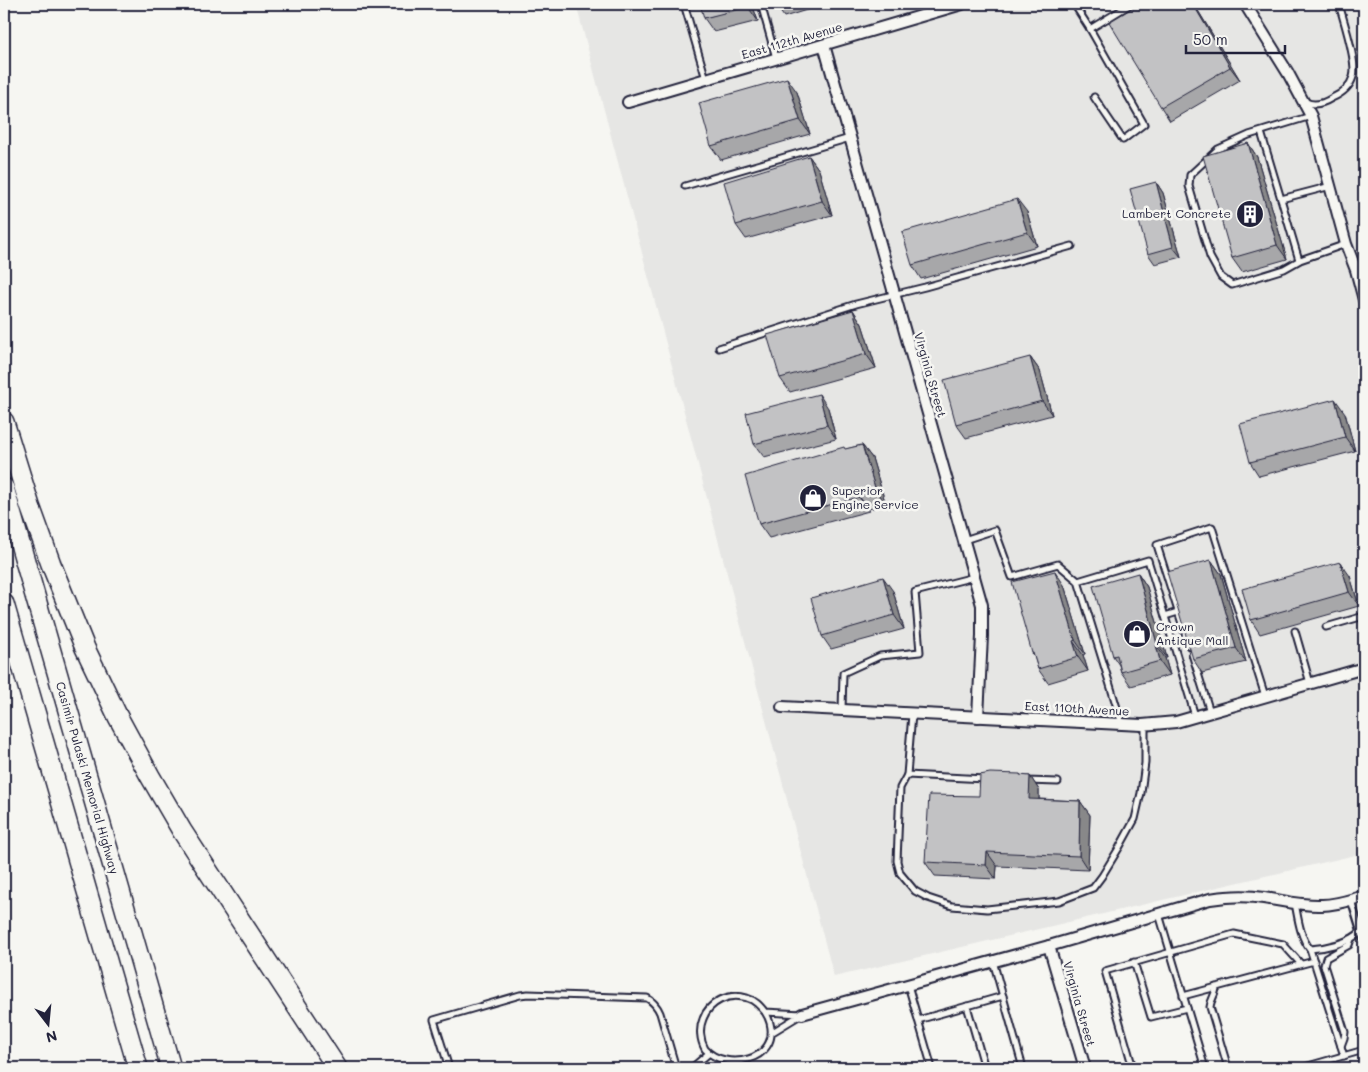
<svg xmlns="http://www.w3.org/2000/svg" width="1368" height="1072" font-family="Mali,sans-serif">
	<rect width="100%" height="100%" fill="#f6f6f2"/>
	<filter id="ink" filterUnits="userSpaceOnUse"><feTurbulence type="fractalNoise" baseFrequency=".02" numOctaves="2"/><feDisplacementMap in="SourceGraphic" scale="10" xChannelSelector="R" yChannelSelector="G"/><feConvolveMatrix kernelMatrix="1 2 1 2 8 2 1 2 1" color-interpolation-filters="sRGB"/></filter>
	<g filter="url(#ink)">
		<path fill="#e6e6e4" d="M576,4H1364V853L834,977Z"/>
		<g fill="none" stroke-linecap="round" stroke-linejoin="round">
			<g stroke="#22223b" stroke-width="9">
				<g id="service">
					<path d="M684,4L706,79"/>
					<path d="M761,4L776,58"/>
					<path d="M1074,4L1090,29"/>
					<path d="M1094,97L1123,140L1144,124L1090,29L1131,4"/>
					<path d="M1306,102C1314,106 1324,103 1332,98C1341,94 1350,87 1353,77C1358,63 1343,19 1339,4"/>
					<path d="M1311,116L1249,135L1218,149L1190,175L1189,186L1210,257L1221,277L1232,285L1284,269L1300,260L1346,244"/>
					<path d="M1261,132L1281,199"/>
					<path d="M685,186L850,138"/>
					<path d="M1299,260L1281,199L1331,186"/>
					<path d="M719,348L856,304L925,287L1072,246"/>
					<path d="M964,540L995,530L1012,577L1058,564L1078,581"/>
					<path d="M1165,616L1178,612"/>
					<path d="M1326,627L1364,616"/>
					<path d="M1295,631L1310,683"/>
					<path d="M1189,646L1157,545L1212,527L1265,696"/>
					<path d="M1192,654L1210,712"/>
					<path d="M842,710L843,673L880,656L920,652L915,592L974,577"/>
					<path d="M912,714L907,775L985,779"/>
					<path d="M1122,724L1078,581L1148,560L1195,716"/>
					<path d="M907,775L900,788L897,861L900,873L915,891L928,898L952,906L987,909L1059,901L1093,888L1102,876L1119,848L1135,819L1141,793L1145,763V725"/>
					<path d="M1026,781L1058,782"/>
					<path d="M1351,900L1364,942"/>
					<path d="M1295,903C1298,918 1300,937 1310,949L1344,1056"/>
					<path d="M1159,914L1205,1068"/>
					<path d="M1310,949C1325,948 1351,943 1361,931"/>
					<path d="M993,961L1023,1068"/>
					<path d="M1134,962L1151,1017L1187,1008"/>
					<path d="M908,985L932,1068"/>
					<path d="M1216,987C1216,995 1211,998 1210,1007L1228,1068"/>
					<path d="M1183,996L1314,961"/>
					<path d="M967,1006L985,1068"/>
					<path d="M765,1012C767,1015 769,1019 770,1023C780,1061 725,1072 705,1049C700,1040 699,1028 703,1019C709,1002 729,992 747,998C755,1000 760,1006 765,1012L802,1014L771,1033"/>
					<path d="M918,1020L1003,996"/>
					<path d="M1341,1046L1344,1038L1345,1032L1324,965L1326,958L1349,945L1351,939"/>
					<path d="M449,1068L434,1020L520,995L528,994L647,998C654,1002 657,1006 660,1013L676,1068"/>
					<path d="M690,1068L694,1066L708,1054"/>
					<path d="M1133,1068L1105,971L1234,934L1283,944L1301,964"/>
					<path d="M1301,1068L1364,1050"/>
				</g>
			</g>
			<g stroke="#22223b" stroke-width="14">
				<g id="minor">
					<path d="M1245,4L1288,73L1311,116L1346,244L1356,270L1364,300"/>
					<path d="M824,45L982,605V636L978,717"/>
					<path d="M628,102L962,4"/>
					<path d="M782,707L1142,725L1176,722L1364,668"/>
					<path d="M1049,946L1085,1068"/>
					<path d="M802,1014L1049,946L1210,899C1228,896 1246,895 1264,898C1284,901 1303,906 1322,905C1337,905 1350,900 1364,896"/>
				</g>
			</g>
			<g stroke="#22223b" stroke-width="22">
				<g id="motorway">
					<path d="M4,422L30,506L51,564L85,648L118,717L150,776L182,831L337,1068"/>
					<path d="M4,488L171,1068"/>
					<path d="M4,604L138,1068"/>
				</g>
			</g>
			<use href="#service" stroke="#f6f6f2" stroke-width="5"/>
			<use href="#minor" stroke="#f6f6f2" stroke-width="10"/>
			<use href="#motorway" stroke="#f6f6f2" stroke-width="19"/>
		</g>
		<g fill="#a7a7a9" stroke="#22223b">
			<path d="M752,4L758,21L714,32L704,18Z"/>
			<path d="M775,4H823V5L784,17Z"/>
			<path d="M1194,4L1240,80L1170,121L1161,107Z"/>
			<path d="M797,92L810,134L721,160L711,146Z"/>
			<path d="M1248,143L1257,157L1287,259L1242,272L1232,258Z"/>
			<path d="M809,156L819,170L832,215L746,239L736,225Z"/>
			<path d="M1156,182L1163,193L1181,257L1155,264L1148,254Z"/>
			<path d="M1027,212L1037,246L921,279L912,265Z"/>
			<path d="M853,310L862,324L876,368L790,392L780,378Z"/>
			<path d="M1030,357L1040,371L1052,415L966,438L956,424Z"/>
			<path d="M828,408L836,439L764,457L754,444Z"/>
			<path d="M1345,413L1355,451L1259,476L1250,462Z"/>
			<path d="M862,445L872,458L886,505L868,509L869,511L769,538L759,524L846,449Z"/>
			<path d="M1211,560L1221,574L1246,662L1202,673L1193,659Z"/>
			<path d="M1138,573L1147,587L1167,658H1165L1170,675L1131,686L1121,672L1119,665L1113,656Z"/>
			<path d="M1350,576L1359,606L1260,634L1251,620Z"/>
			<path d="M1064,585L1085,654L1083,655L1088,671L1048,683L1038,669L1034,656L1032,653Z"/>
			<path d="M893,591L904,629L831,649L822,636Z"/>
			<path d="M1021,776H1030L1039,790V799L1080,801L1090,815L1088,870L997,866L996,879L935,876L925,862L979,796Z"/>
		</g>
		<g fill="#888889" stroke="#22223b">
			<path d="M747,4H752L758,21L748,7Z"/>
			<path d="M1193,4H1194L1240,80L1230,67Z"/>
			<path d="M787,78L797,92L810,134L800,120Z"/>
			<path d="M1248,143L1257,157L1287,259L1277,245Z"/>
			<path d="M809,156L819,170L832,215L822,201Z"/>
			<path d="M1156,182L1163,193L1181,257L1173,247Z"/>
			<path d="M1017,199L1027,212L1037,246L1027,232Z"/>
			<path d="M853,310L862,324L876,368L866,354Z"/>
			<path d="M1030,357L1040,371L1052,415L1042,401Z"/>
			<path d="M819,394L828,408L836,439L827,425Z"/>
			<path d="M1335,399L1345,413L1355,451L1345,437Z"/>
			<path d="M862,445L872,458L886,505L876,491Z"/>
			<path d="M859,496L868,509L869,511L859,497Z"/>
			<path d="M1211,560L1221,574L1246,662L1236,648Z"/>
			<path d="M1340,562L1350,576L1359,606L1349,592Z"/>
			<path d="M1055,571L1064,585L1085,654L1075,640Z"/>
			<path d="M1138,573L1147,587L1167,658L1157,644Z"/>
			<path d="M883,577L893,591L904,629L894,615Z"/>
			<path d="M1073,641L1083,655L1088,671L1078,657Z"/>
			<path d="M1156,645L1165,658L1170,675L1160,661Z"/>
			<path d="M1020,774L1029,787L1030,776L1039,790V813L1029,799L1020,775Z"/>
			<path d="M1080,801L1090,815L1088,870L1079,856Z"/>
			<path d="M987,852L997,866L996,879L986,865Z"/>
		</g>
		<g fill="#c2c2c4" stroke="#22223b">
			<path d="M700,4H747L748,7L704,18Z"/>
			<path d="M1139,4H1193L1230,67L1161,107L1109,22Z"/>
			<path d="M787,78L800,120L711,146L699,103Z"/>
			<path d="M1248,143L1277,245L1232,258L1203,156Z"/>
			<path d="M809,156L822,201L736,225L724,182Z"/>
			<path d="M1156,182L1173,247L1148,254L1130,189Z"/>
			<path d="M1017,199L1027,232L912,265L902,232Z"/>
			<path d="M853,310L866,354L780,378L767,335Z"/>
			<path d="M1030,357L1042,401L956,424L944,380Z"/>
			<path d="M819,394L827,425L754,444L746,413Z"/>
			<path d="M1335,399L1345,437L1250,462L1240,424Z"/>
			<path d="M862,445L876,491L859,496V497L759,524L745,476L844,447L845,449Z"/>
			<path d="M1211,560L1236,648L1193,659L1167,572Z"/>
			<path d="M1340,562L1349,592L1251,620L1242,589Z"/>
			<path d="M1055,571L1075,640L1073,641L1078,657L1038,669L1033,653H1032L1012,582Z"/>
			<path d="M1138,573L1157,644L1156,645L1160,661L1121,672L1117,655L1113,656L1093,586Z"/>
			<path d="M883,577L894,615L822,636L811,598Z"/>
			<path d="M990,773L1020,774V775L1030,776L1029,799L1080,801L1079,856L987,852L986,865L925,862L929,795L979,796L980,775Z"/>
		</g>
	</g>
	<defs>
		<g id="building-disc" transform="scale(1.4375)"><circle r="9.5" fill="#22223b" stroke="#f6f6f2"/><path d="M-4-6H4V6H1V3H-1V6H-4ZM-2.5-4.3h1.7v1.8h-1.7ZM.8-4.3h1.7v1.8H.8ZM-2.5-1h1.7V.8h-1.7ZM.8-1h1.7V.8H.8Z" fill="#fff"/></g>
		<g id="shop-disc" transform="scale(1.4375)"><circle r="9.5" fill="#22223b" stroke="#f6f6f2"/><path d="M-5-2.5h2.3a2.7 3.5 0 0 1 5.4 0H5L5.5 6h-11ZM-1.5-2.5h3a1.5 2.3 0 0 0-3 0Z" fill="#fff"/></g>
	</defs>
	<g fill-rule="evenodd">
		<use href="#building-disc" x="1250" y="214"/>
		<use href="#shop-disc" x="813" y="498"/>
		<use href="#shop-disc" x="1137" y="634"/>
	</g>
	<g text-anchor="middle" stroke-width="5" stroke-linejoin="round" paint-order="stroke">
		<g font-size="12" fill="#22223b" stroke="#f6f6f2">
			<text transform="translate(792 41) rotate(-16)" y="4">East 112th Avenue</text>
			<text transform="translate(930 375) rotate(74)" y="4">Virginia Street</text>
			<text transform="translate(1077 709) rotate(3)" y="4">East 110th Avenue</text>
			<text transform="translate(87 778) rotate(74)" y="4">Casimir Pulaski Memorial Highway</text>
			<text transform="translate(1079 1004) rotate(74)" y="4">Virginia Street</text>
		</g>
		<g font-size="12" fill="#22223b" stroke="#f6f6f2" text-anchor="start">
			<text x="1231" y="218" text-anchor="end">Lambert Concrete</text>
			<text x="832" y="495">Superior<tspan x="832" dy="14">Engine Service</tspan></text>
			<text x="1156" y="631">Crown<tspan x="1156" dy="14">Antique Mall</tspan></text>
		</g>
	</g>
	<rect width="1368" height="1072" fill="none" stroke="#f6f6f2" stroke-width="20"/>
	<rect x="10" y="10" width="1348" height="1052" fill="none" stroke="#22223b" stroke-width="2" filter="url(#ink)"/>
	<g transform="translate(48 1024) rotate(164)" stroke="#f6f6f2" stroke-width="4" paint-order="stroke">
	<path d="M0-4L9 19L0 12L-9 19Z" fill="#22223b"/>
	<text y="-8" font-size="14" font-weight="bold" text-anchor="middle" fill="#22223b">N</text>
	</g>
	<path d="M1186 45v8h99v-8" fill="none" stroke="#22223b" stroke-width="2.5"/>
	<text x="1193" y="45" font-size="15" fill="#22223b" stroke="#f6f6f2" stroke-width="4" paint-order="stroke">50 m</text>
</svg>
